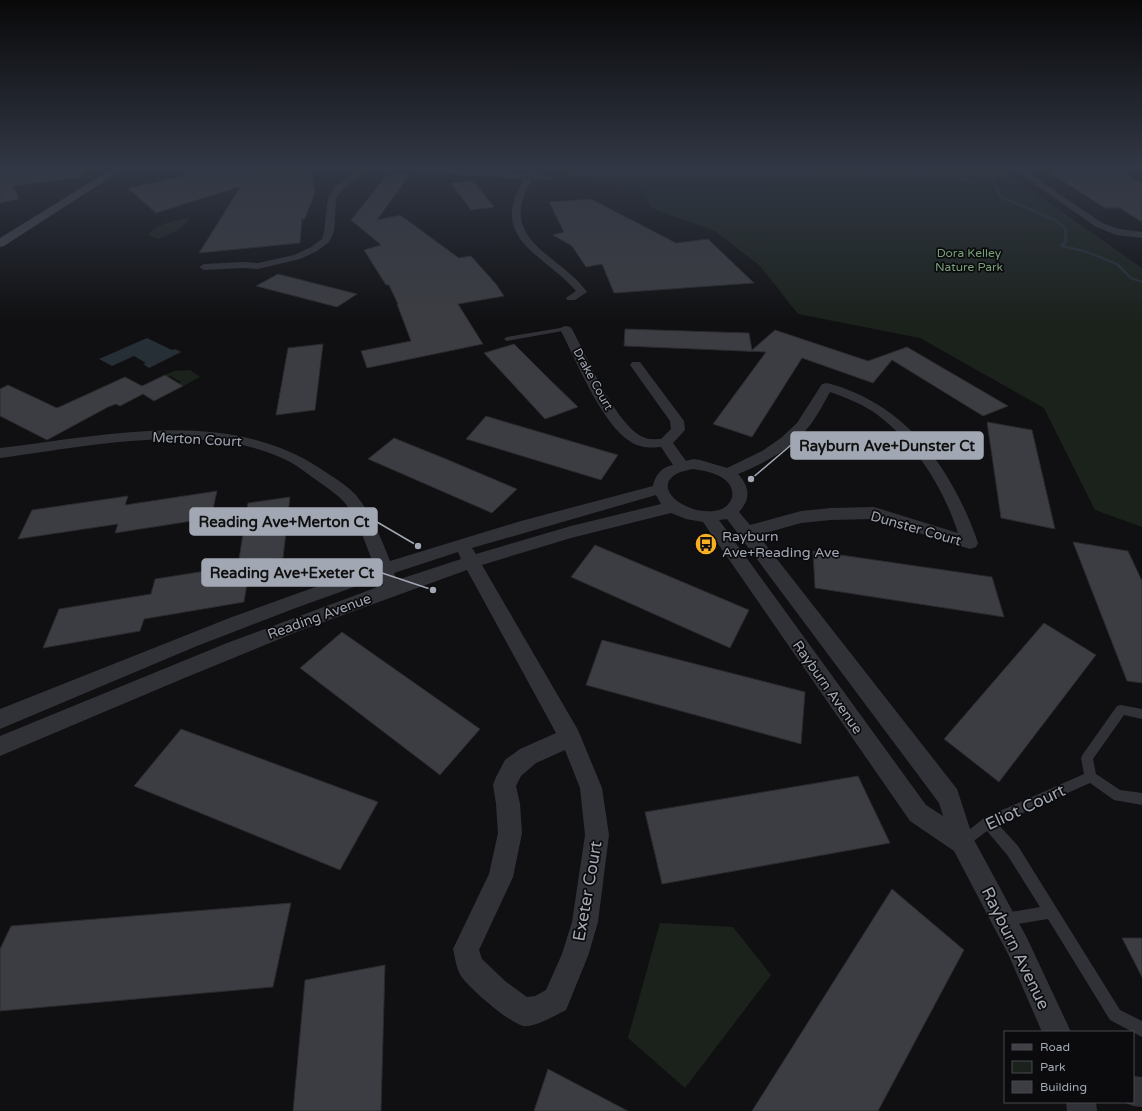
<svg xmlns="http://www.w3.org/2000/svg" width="1142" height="1111" font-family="'Varela Round',sans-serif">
	<rect width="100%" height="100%" fill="#101012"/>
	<path fill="#1c1c1f" d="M432,167H512L505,172Z"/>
	<g fill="#1b221c">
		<path d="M571,167H998L1142,268V527L1095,510L1044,408L920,338L798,314L760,266L715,231L651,208L641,189L562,174Z"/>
		<path d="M190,218C182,230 171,234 158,239L149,235C153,224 180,219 190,218Z"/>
		<path d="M190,370L200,377L183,386L179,384L181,382L170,376L168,377L165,375L174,371Z"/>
		<path d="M660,923L733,927L771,975L685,1088L628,1038Z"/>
	</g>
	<g fill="#272f36">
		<path d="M669,167H733V169L711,172L672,169Z"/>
		<path d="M147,338L172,350L175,349L181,352L149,368L143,364L146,363L134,356L112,366L99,359Z"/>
	</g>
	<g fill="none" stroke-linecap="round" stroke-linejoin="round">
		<g fill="#272f36" fill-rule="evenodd">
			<path d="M900,167L901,169L863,170L839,177L822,178L805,174L782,173L753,174L732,169L733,168L753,172L782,171L805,172L822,176L839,175L863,168Z"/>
			<path d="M988,167H990L992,175L1002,196L1056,219L1067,228L1068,241L1064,245L1085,250L1118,263L1132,277L1142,281V283L1130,279L1116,265L1083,252L1061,247L1060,246L1064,241V229L1054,221L1000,198L990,175Z"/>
			<path d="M904,168L972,181L973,182L972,183L903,170Z"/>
		</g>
	</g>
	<g fill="#3c3d42" stroke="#2a2a2e">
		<path d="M0,167H81L82,177L13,186L19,199L0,203Z"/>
		<path d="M226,167H243L250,172L311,171L315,193L304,220L302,218L300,243L199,253L241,186L156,213L128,188Z"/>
		<path d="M1055,169H1116L1142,183V222L1120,208H1105L1049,172H1060Z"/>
		<path d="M387,175H409L377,220L400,215L459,258L471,256L496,284L504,296L458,304L483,344L367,368L361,351L411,341L397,304H398L389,285H386L364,250L381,245L351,220Z"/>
		<path d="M473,181L483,193L494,207L471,210L451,183Z"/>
		<path d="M591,199L676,243L708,239L754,283L614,293L602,264L586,267L572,246L553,235L564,232L549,202Z"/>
		<path d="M278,274L357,294L337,307L256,286Z"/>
		<path d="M625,329L749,333L752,350L775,330L868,361L907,347L1008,406L983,416L892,360L873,383L802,358L752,437L713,424L766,352L624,346Z"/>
		<path d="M323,344L315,410L276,415L288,348Z"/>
		<path d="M514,344L544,374L578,407L545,419L484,353Z"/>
		<path d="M165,375L183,386L154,401L143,394L120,406L116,404L108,407L47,440L0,416V389L8,385L57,408L125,377L142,386Z"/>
		<path d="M486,416L499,420L618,455L601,480L466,439Z"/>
		<path d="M987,422L1032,430L1055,529L1001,518Z"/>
		<path d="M394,438L446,459L517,489L492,513L368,459Z"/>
		<path d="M217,491L211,518L115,533L118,524L18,539L32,510L128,496L125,505Z"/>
		<path d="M290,497L283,558L238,565L248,503Z"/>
		<path d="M1073,542L1128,551L1142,581V683L1127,681Z"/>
		<path d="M595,545L749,610L730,648L571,577Z"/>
		<path d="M813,551L992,577L1004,617L815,588Z"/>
		<path d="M250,564L244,602L144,619L140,631L43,648L59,609L151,594L155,579Z"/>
		<path d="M1044,623L1096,655L999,782L944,739Z"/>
		<path d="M342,632L480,729L440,775L300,668Z"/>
		<path d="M602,640L805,692L801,744L586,685Z"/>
		<path d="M181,729L378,802L340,870L134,786Z"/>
		<path d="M858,776L890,843L662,884L645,812Z"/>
		<path d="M892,889L964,950L878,1111H752Z"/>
		<path d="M291,903L273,987L0,1011V949L11,926Z"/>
		<path d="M1122,938H1142V977Z"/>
		<path d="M385,965L381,1111H293L305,980Z"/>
		<path d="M548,1069L628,1111H534Z"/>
	</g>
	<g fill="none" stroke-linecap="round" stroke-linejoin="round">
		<g fill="#313237" fill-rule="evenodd">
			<path d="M442,167H446L442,172L440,171Z"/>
			<path d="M566,327L569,329L568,330L507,341L504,339L507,337Z"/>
			<path d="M1121,705L1142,709V719L1124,715L1093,759L1096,774L1120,790L1142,793V805L1114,800L1090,783L998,824L1018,846L1120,1010L1142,1021V1037L1110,1020L1048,919L1005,926L1000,924L998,919L1000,914L1040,907L1008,856L987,831L967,846L963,848L959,846L957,842L959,838L984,818L1084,774L1081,758L1083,754L1117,706Z"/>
		</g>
		<g fill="#313237" fill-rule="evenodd">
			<path d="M363,167H371L342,190L336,198L334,232L329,242L317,251L300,259L258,269L243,268L204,270L199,267L204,264L243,262L258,263L294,255L311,247L322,239L324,232L328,198L336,186Z"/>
			<path d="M377,167H411L553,176V180H550L532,179C495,241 559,253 587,292L575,300H567L566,298L576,291C544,254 487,239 524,179L381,169Z"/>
			<path d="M1011,167H1020L1102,223L1119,229L1142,232V238L1117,235L1096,227Z"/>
			<path d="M566,326L570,327L572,329C586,355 616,425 643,437C648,440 655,439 661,439L671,429L670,421L630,365L632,362H640L684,421L685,430L673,443L686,461L693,459L700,460L727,468L762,451L781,438L797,423L822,384L827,383C906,403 953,470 978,543L976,547L970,549L874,519L831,520L801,523L758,535L957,789L973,838L1027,938L1071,1032H1042L1009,956L954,851L910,821L703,522L686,519L671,513L571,538L482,565L578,730L602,788L609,835L598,922L588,956L566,1010C556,1015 534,1028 523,1026C508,1022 469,988 461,976C456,968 455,957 453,949L489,874L498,833L496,804L493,785L496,777L505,760L520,749L556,733L467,570L299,631L182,679L0,756V736L227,643L383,585L379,578L293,609L197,646L0,729V709L232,617L374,566C366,545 359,522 345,503C336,493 323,485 312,477C305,472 299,467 292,463C213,419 86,447 0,458V448C105,436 227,406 321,469C333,477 345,484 355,494C371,513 381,538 390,561L521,521L653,486C655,475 662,467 673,465L661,447C651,448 640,448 631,442C602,425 576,360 560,329L562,327ZM830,392C845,397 859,403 872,411C913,439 943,486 958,533L874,507L831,508L801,511L750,525L739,512C751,499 750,487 738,474C765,463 793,448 811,424C818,414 824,403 830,392ZM693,469C709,471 736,477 732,498C730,503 726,507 722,509C693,520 647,489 678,473C683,471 688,470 693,469ZM656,495L661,504L571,526L476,554L472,548ZM727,519L939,803L943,816L926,805L719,520ZM458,552L461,559L397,580L394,573ZM565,750L580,788L585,835L572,922L562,954L546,990L535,996L527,997L505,981L482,959L479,950L513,877L522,833L520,804L516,786L521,776L536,763Z"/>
			<path d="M1133,1076L1142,1077V1107L1133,1106L1123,1102H1133Z"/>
			<path d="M1066,1102H1096L1097,1111H1067Z"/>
		</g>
		<path fill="#3f4147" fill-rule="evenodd" d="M115,167H126L4,246L0,247V238Z"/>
	</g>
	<linearGradient id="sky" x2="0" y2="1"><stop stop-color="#09090a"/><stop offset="0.52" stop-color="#313744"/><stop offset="1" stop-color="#313744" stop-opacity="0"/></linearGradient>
	<rect width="1142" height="322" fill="url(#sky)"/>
	<defs>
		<g id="bus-disc" transform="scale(1.15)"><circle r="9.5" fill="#f8af22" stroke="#0b0b0d"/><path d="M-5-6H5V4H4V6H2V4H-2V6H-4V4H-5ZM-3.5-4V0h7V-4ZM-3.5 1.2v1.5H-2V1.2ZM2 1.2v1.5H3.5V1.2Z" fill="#111"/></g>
	</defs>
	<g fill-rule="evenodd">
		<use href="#bus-disc" x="706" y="544"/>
	</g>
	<g text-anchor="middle" stroke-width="3.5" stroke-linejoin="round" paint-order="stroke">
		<g font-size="12" fill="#779f79" stroke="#0b0b0d">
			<text x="969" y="257">Dora Kelley<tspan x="969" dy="14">Nature Park</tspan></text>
		</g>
		<g font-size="12" fill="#a1a7b3" stroke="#0b0b0d">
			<text transform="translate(593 379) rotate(61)" y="4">Drake Court</text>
		</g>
		<g font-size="14" fill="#a1a7b3" stroke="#0b0b0d">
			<text transform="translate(197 439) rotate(3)" y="5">Merton Court</text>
			<text transform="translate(916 528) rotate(16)" y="5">Dunster Court</text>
			<text transform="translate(319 616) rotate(-20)" y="5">Reading Avenue</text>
			<text transform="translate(828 687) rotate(55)" y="5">Rayburn Avenue</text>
		</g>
		<g font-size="14" fill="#a1a7b3" stroke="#0b0b0d" text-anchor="start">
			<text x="722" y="541">Rayburn<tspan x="722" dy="16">Ave+Reading Ave</tspan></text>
		</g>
		<g font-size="17" fill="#a1a7b3" stroke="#0b0b0d">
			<text transform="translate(1025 807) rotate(-25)" y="6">Eliot Court</text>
			<text transform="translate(587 891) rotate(-80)" y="6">Exeter Court</text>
			<text transform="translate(1016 948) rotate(64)" y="6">Rayburn Avenue</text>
		</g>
	</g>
	<path fill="none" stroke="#a1a7b3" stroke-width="1.5" d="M751 479L791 445M418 546L377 522M433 590L382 573"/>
	<g fill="#a1a7b3" stroke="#0b0b0d" stroke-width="1.5">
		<circle cx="751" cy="479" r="4"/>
		<circle cx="418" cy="546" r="4"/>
		<circle cx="433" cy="590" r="4"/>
	</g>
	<g fill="#a1a7b3" stroke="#a1a7b3" stroke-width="1.5">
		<rect x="791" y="432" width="192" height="27" rx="4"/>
		<rect x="190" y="508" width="187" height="27" rx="4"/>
		<rect x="202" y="559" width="180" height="27" rx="4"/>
	</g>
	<g font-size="15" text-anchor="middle" font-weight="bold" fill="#111">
		<text x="887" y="451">Rayburn Ave+Dunster Ct</text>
		<text x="284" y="527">Reading Ave+Merton Ct</text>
		<text x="292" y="578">Reading Ave+Exeter Ct</text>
	</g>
	<rect x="1004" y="1031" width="130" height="72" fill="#0b0b0d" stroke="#47494f"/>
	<rect x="1012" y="1044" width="20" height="6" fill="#3f4147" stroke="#47494f"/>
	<text x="1040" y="1051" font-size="12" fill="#a1a7b3">Road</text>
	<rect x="1012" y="1061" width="20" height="12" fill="#1b221c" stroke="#47494f"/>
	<text x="1040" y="1071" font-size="12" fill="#a1a7b3">Park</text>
	<rect x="1012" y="1081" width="20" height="12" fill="#3c3d42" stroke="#47494f"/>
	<text x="1040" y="1091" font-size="12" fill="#a1a7b3">Building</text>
</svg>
